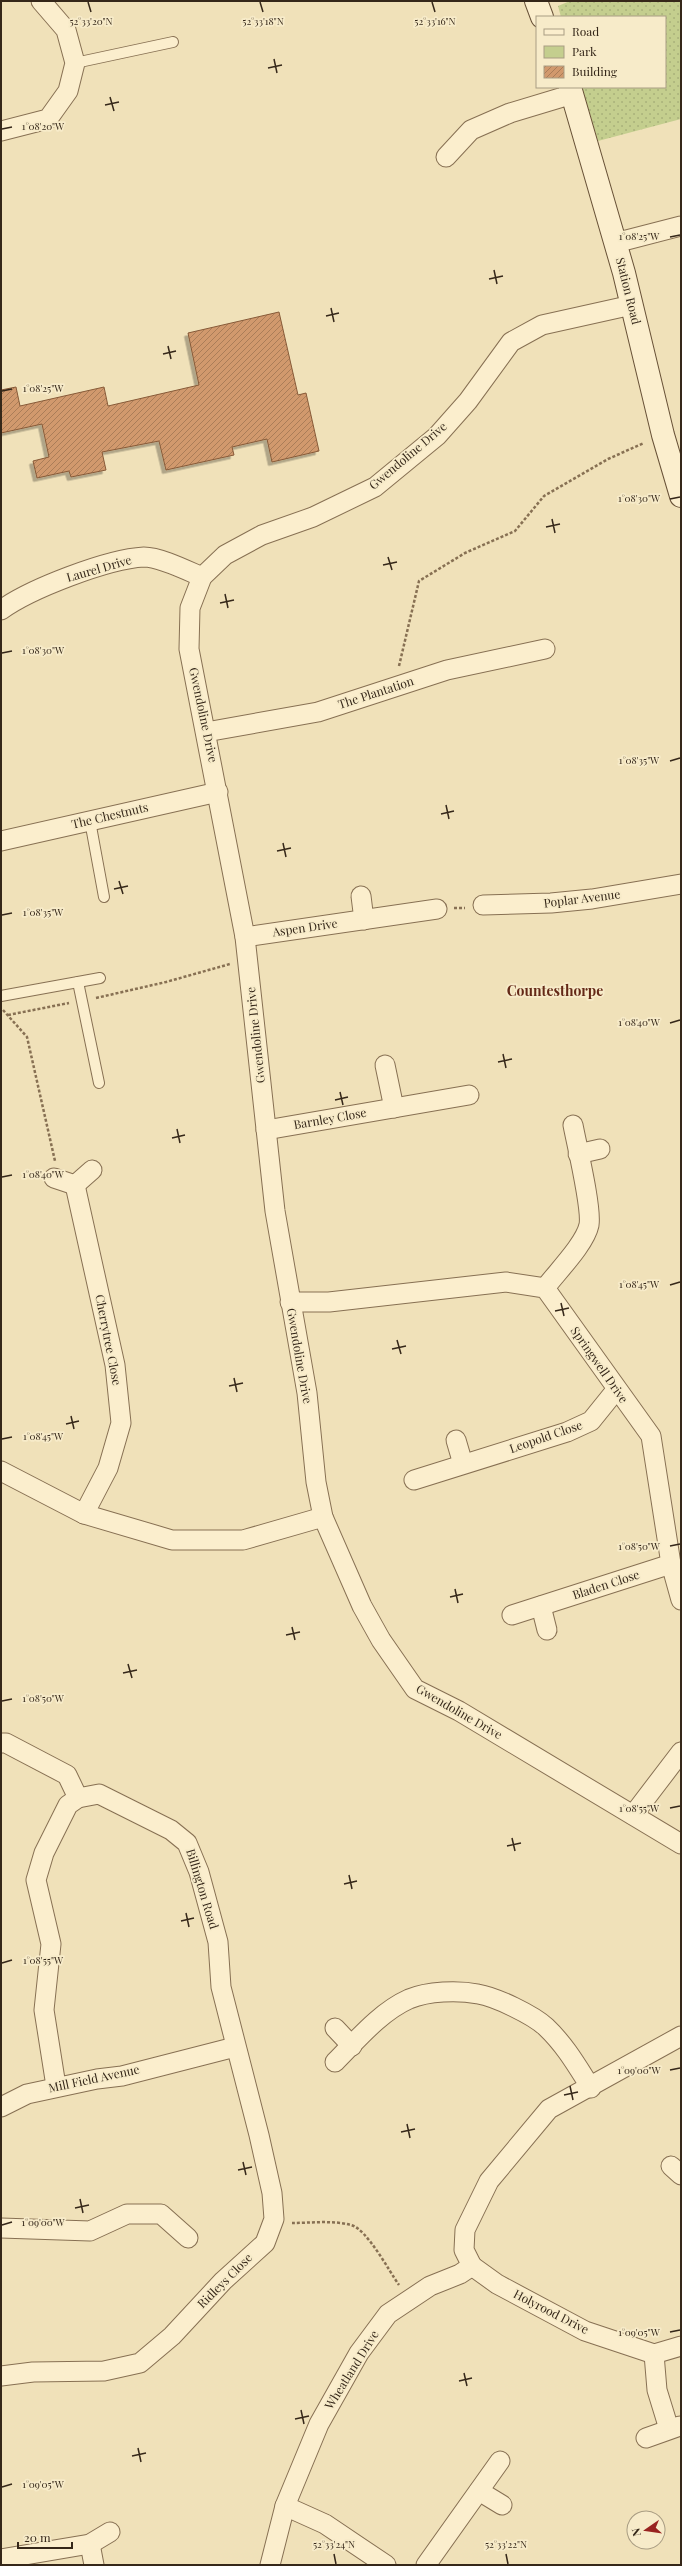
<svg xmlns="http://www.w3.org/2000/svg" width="682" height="2566" font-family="'Playfair Display',serif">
	<defs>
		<pattern id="green-dots" width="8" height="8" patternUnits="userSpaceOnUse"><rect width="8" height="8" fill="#c4ce8e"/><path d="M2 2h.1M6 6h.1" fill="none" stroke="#a9b17a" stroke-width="1.8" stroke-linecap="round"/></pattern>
		<pattern id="building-hatch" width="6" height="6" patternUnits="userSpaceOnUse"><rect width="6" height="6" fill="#d1996d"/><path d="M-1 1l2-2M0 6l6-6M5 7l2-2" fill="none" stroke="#aa7d59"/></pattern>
		<filter id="shadow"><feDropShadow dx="-3.5" dy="3.5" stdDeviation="0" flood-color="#0004"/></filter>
	</defs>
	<rect width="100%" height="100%" fill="#f0e1b9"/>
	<path fill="url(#green-dots)" d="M570,1H681V119L598,141L582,87H665V17H561L558,6Z"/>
	<path fill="url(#building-hatch)" stroke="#875a38" filter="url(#shadow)" d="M279,312L298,395L306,393L319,451L272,462L267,439L232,447L234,455L166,470L159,441L102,452L106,470L71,477L69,471L37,478L33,461L49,457L42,424L1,433V390L16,387L20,406L104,387L108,406L199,385L188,333Z"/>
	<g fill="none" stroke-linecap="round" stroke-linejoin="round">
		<g stroke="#877053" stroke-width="12">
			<g id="lane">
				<path d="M75,63L173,42"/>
				<path d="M90,821L104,897"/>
				<path d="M78,982L99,1083"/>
				<path d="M1,996L100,978"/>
			</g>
		</g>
		<g stroke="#877053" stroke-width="21">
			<g id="street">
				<path d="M1,131L48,119L68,91L75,63L66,30L41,1"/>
				<path d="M446,157L471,130L510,113L573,94"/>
				<path d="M615,243L681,226"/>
				<path d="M632,305L542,325L511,342L468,401L437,436L375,487L313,517L262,535L225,555L202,577L190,608L189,649L245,937L275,1211L307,1393L316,1482L323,1517L362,1606L381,1640L415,1689L459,1711L681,1844"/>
				<path d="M1,610C30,589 107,559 144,557C160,557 186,570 202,577"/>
				<path d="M206,732L318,712L447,670L545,649"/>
				<path d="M1,841L218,792"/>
				<path d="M361,896L364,920"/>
				<path d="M483,905L551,903L592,899L681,884"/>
				<path d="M245,937L437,909"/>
				<path d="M385,1065L394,1108"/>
				<path d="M266,1130L469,1095"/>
				<path d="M578,1154L600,1149"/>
				<path d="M54,1178L75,1185L92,1170"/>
				<path d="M75,1185L115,1365L121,1423L108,1468L84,1514"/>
				<path d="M545,1288C557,1272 585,1244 589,1225C592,1208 577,1146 573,1125"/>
				<path d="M290,1302H329L506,1282L545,1288L651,1436L671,1564L681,1600"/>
				<path d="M456,1440L463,1464"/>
				<path d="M1,1471L84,1514L172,1540H243L323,1517"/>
				<path d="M414,1480L567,1432L591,1421L616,1390"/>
				<path d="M541,1606L547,1630"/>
				<path d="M512,1615L671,1564"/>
				<path d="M1,1743H6L67,1775L78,1798"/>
				<path d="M633,1815L681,1752"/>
				<path d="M335,2028L352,2046"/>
				<path d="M335,2062C357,2040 380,2012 409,1999C428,1991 458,1990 478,1994C496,1997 533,2015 546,2027C565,2045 577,2066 591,2088"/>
				<path d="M1,2107L27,2094L97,2079L122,2076L235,2047"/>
				<path d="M671,2166L681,2175"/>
				<path d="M1,2228L90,2231L127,2214H161L188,2238"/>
				<path d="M472,2266L497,2284L585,2331L654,2354L681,2346"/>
				<path d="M654,2354L657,2390L669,2429"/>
				<path d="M1,2376L33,2372L104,2371L140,2363L172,2336L223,2281L265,2243L274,2219L272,2193L259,2135L221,1987L218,1942L199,1872L187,1843L171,1830L99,1794L78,1798L68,1805L44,1853L36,1880L51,1944L44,2010L56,2086"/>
				<path d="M646,2438L680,2426"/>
				<path d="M479,2491L502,2505"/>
				<path d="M285,2506L325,2524L386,2565"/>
				<path d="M90,2544L94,2565"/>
				<path d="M1,2559L90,2544L110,2532"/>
				<path d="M270,2565L285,2506L319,2424L359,2353L388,2314L430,2286L460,2274L472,2266L464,2250L465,2230L489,2181L549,2109L681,2036"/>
				<path d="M426,2565L500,2461"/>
			</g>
		</g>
		<g stroke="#685137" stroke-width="24">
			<g id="secondary">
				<path d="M536,1L542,17"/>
				<path d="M570,87L624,273L663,435L681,496"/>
			</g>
		</g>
		<g stroke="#877053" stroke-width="2.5" stroke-dasharray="3 2" stroke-linecap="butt">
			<path d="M399,666L419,581L465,553L515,531L544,496L608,459L644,443"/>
			<path d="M454,908H465"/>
			<path d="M96,998L166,982L230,964"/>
			<path d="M3,1010L27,1037L55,1161"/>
			<path d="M8,1015L69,1003"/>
			<path d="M292,2223C310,2223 333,2220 351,2225C367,2229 389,2271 399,2285"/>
		</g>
		<use href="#lane" stroke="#fbeecd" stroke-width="10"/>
		<use href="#street" stroke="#fbeecd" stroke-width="19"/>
		<use href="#secondary" stroke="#fbeecd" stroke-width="22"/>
	</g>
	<path fill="none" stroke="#352719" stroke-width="1.5" d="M88,2L91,12M260,2L263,12M432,2L435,12M274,59L277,73M268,68L282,65M110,97L114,111M105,105L119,102M2,129L12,127M670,237L680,235M494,270L497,284M489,279L503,276M331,308L334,322M326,316L339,313M168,346L171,359M163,354L176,351M2,391L12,389M670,499L680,497M552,519L555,533M546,527L560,524M388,557L392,570M383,565L397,562M225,594L228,608M220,603L234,600M2,653L12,651M670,761L680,758M446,805L449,819M441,814L454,811M283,843L286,857M277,851L291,848M119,881L123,894M114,889L128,886M2,915L12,913M670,1023L680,1020M503,1054L506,1068M498,1062L512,1059M340,1092L343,1105M335,1100L348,1097M177,1129L180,1143M172,1138L185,1135M2,1177L12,1175M670,1285L680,1282M561,1303L564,1316M555,1311L569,1308M397,1340L401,1354M392,1349L406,1346M234,1378L237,1392M229,1386L243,1383M71,1416L74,1429M66,1424L79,1421M2,1439L12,1437M670,1546L680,1544M455,1589L458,1603M450,1597L463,1594M292,1627L295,1640M286,1635L300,1632M128,1664L132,1678M123,1673L137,1670M2,1701L12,1699M670,1808L680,1806M512,1838L515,1851M507,1846L521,1843M349,1875L352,1889M344,1884L357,1881M186,1913L189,1927M181,1921L194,1918M2,1963L12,1960M670,2070L680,2068M570,2086L573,2100M564,2095L578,2092M407,2124L410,2138M401,2132L415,2129M243,2162L246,2175M238,2170L252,2167M80,2199L83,2213M75,2208L89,2205M2,2225L12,2222M670,2332L680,2330M464,2373L467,2386M459,2381L472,2378M301,2410L304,2424M295,2419L309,2416M138,2448L141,2462M132,2456L146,2453M2,2487L12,2484M334,2554L336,2564M506,2554L508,2564"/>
	<g text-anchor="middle" stroke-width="3.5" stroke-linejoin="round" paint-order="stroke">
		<g font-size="12" fill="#352719" stroke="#f7ebc9">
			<text transform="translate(628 291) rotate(76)" y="4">Station Road</text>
			<text transform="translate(408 456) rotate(-40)" y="4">Gwendoline Drive</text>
			<text transform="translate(99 569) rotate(-16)" y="4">Laurel Drive</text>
			<text transform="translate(376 693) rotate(-18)" y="4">The Plantation</text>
			<text transform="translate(203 715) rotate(78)" y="4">Gwendoline Drive</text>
			<text transform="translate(110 816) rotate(-13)" y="4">The Chestnuts</text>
			<text transform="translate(582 899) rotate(-7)" y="4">Poplar Avenue</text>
			<text transform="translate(305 928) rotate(-8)" y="4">Aspen Drive</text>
			<text transform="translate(256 1035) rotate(-96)" y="4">Gwendoline Drive</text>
			<text transform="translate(330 1119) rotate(-10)" y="4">Barnley Close</text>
			<text transform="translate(108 1340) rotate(79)" y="4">Cherrytree Close</text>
			<text transform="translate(299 1356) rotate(80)" y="4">Gwendoline Drive</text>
			<text transform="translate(599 1365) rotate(55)" y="4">Springwell Drive</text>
			<text transform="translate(546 1437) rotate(-19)" y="4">Leopold Close</text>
			<text transform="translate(606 1585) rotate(-18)" y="4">Bladen Close</text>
			<text transform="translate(459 1712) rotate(30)" y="4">Gwendoline Drive</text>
			<text transform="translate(202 1889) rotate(73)" y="4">Billington Road</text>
			<text transform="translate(94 2079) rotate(-12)" y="4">Mill Field Avenue</text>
			<text transform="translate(225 2281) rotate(-45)" y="4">Ridleys Close</text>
			<text transform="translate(551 2312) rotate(27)" y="4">Holyrood Drive</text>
			<text transform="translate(352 2370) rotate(-58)" y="4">Wheatland Drive</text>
		</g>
		<g font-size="14" font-weight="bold" fill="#642917" stroke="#f7ebc9">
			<text x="555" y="996">Countesthorpe</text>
		</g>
	</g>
	<g font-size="10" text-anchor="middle" fill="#352719" stroke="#f7ebc9" stroke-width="3.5" stroke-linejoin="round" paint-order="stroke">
		<text x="91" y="25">52°33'20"N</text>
		<text x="263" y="25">52°33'18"N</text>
		<text x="435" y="25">52°33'16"N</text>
		<text x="43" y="130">1°08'20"W</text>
		<text x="639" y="240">1°08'25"W</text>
		<text x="43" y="392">1°08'25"W</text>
		<text x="639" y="502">1°08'30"W</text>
		<text x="43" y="654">1°08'30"W</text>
		<text x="639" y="764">1°08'35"W</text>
		<text x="43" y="916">1°08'35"W</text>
		<text x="639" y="1026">1°08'40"W</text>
		<text x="43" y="1178">1°08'40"W</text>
		<text x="639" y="1288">1°08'45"W</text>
		<text x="43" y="1440">1°08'45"W</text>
		<text x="639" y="1550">1°08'50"W</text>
		<text x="43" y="1702">1°08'50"W</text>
		<text x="639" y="1812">1°08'55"W</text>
		<text x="43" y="1964">1°08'55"W</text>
		<text x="639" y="2074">1°09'00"W</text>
		<text x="43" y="2226">1°09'00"W</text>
		<text x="639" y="2336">1°09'05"W</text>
		<text x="43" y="2488">1°09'05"W</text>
		<text x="334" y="2548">52°33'24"N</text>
		<text x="506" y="2548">52°33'22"N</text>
	</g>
	<rect width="682" height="2566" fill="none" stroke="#352719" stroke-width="4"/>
	<rect x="536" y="16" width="130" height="72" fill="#f7ebc9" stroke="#a99d83"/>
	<rect x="544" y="29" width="20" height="6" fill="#fbeecd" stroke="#a99d83"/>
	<text x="572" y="36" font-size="12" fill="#352719">Road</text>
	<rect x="544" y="46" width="20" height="12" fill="#c4ce8e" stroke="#a99d83"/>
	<text x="572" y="56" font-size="12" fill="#352719">Park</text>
	<rect x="544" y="66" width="20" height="12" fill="url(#building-hatch)" stroke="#a99d83"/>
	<text x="572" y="76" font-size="12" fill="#352719">Building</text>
	<g transform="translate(646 2530) rotate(257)"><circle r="19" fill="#f7ebc9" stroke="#a99d83"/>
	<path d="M0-3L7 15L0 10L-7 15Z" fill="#992320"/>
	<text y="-6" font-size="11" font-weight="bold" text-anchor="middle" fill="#352719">N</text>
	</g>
	<path d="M18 2542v6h54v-6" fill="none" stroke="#352719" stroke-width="2"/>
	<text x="24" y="2542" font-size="12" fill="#352719" stroke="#f7ebc9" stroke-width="3" paint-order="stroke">20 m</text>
</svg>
